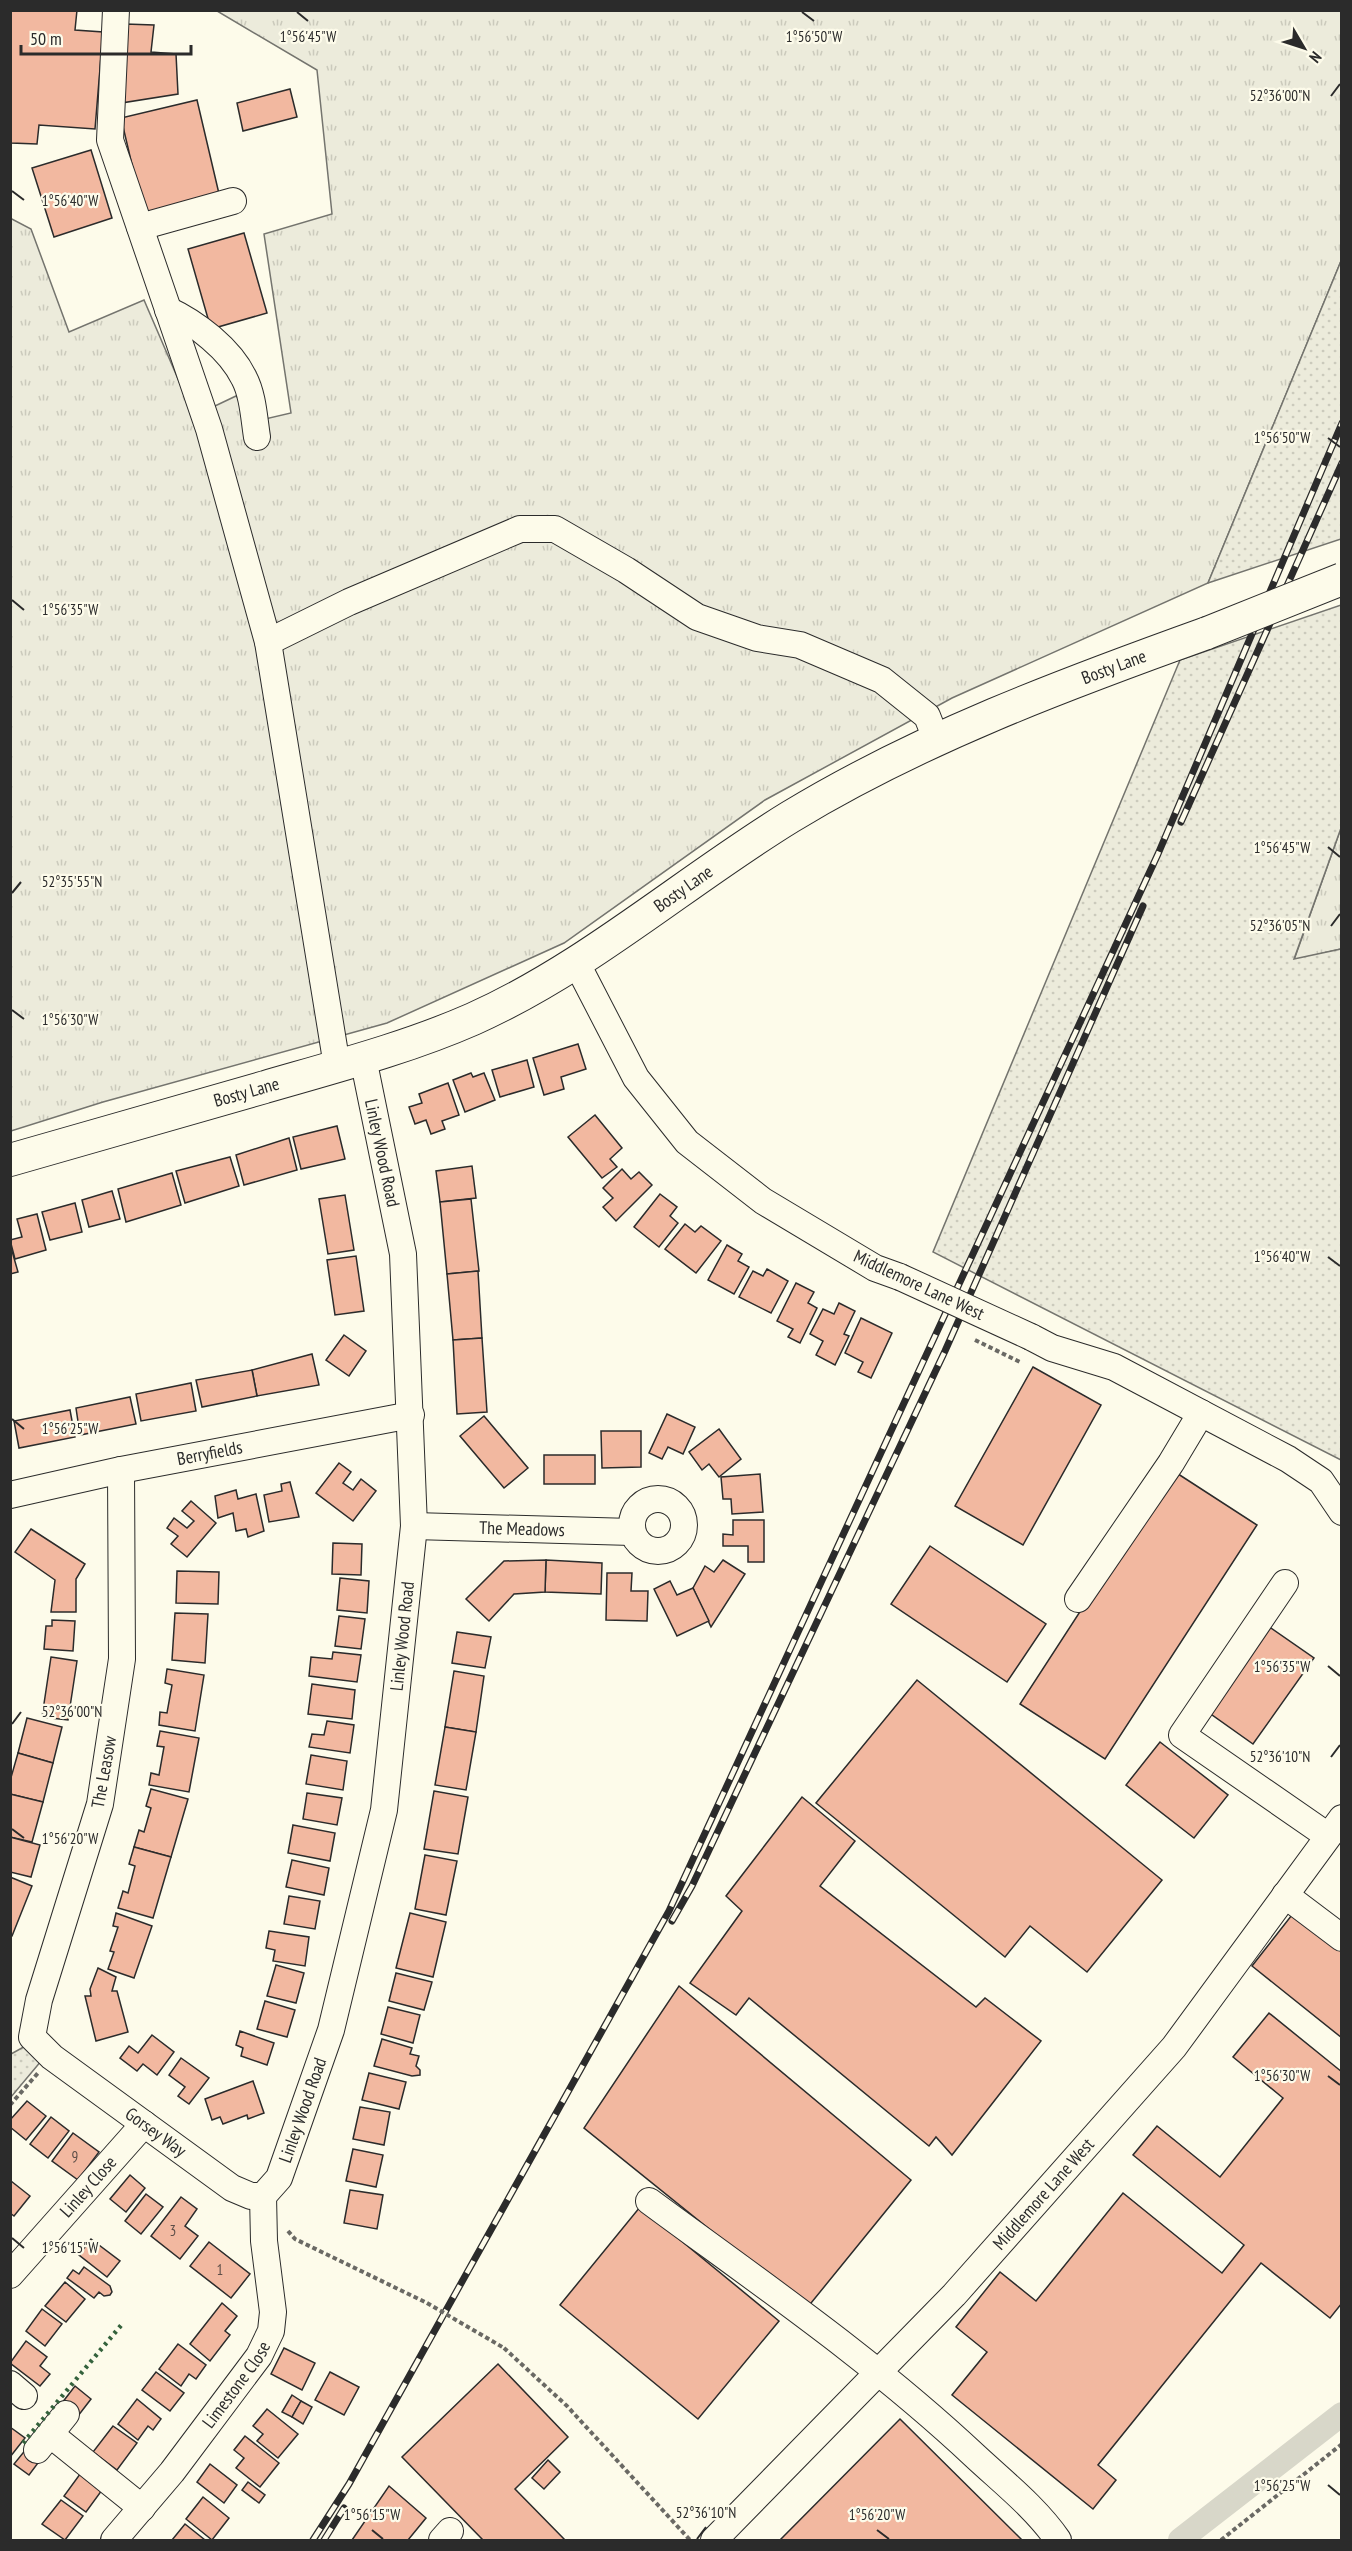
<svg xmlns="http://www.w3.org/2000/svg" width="1352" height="2551" font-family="'PT Sans Narrow',sans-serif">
	<defs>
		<pattern id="grass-tufts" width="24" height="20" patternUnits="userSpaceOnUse" patternTransform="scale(1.5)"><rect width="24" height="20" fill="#ecebdb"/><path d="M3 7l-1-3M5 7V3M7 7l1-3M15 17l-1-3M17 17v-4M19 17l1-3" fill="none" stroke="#cbcabc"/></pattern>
		<pattern id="park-dots" width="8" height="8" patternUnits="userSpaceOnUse" patternTransform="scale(1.5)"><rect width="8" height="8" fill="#ecebdb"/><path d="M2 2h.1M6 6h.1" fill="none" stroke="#cbcabc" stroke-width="1.8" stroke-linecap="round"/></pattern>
	</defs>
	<rect width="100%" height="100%" fill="#fdfbea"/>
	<g fill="url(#grass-tufts)" stroke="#74746e" stroke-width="1.5">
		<path d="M217,11H1341V261L1208,583L952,698L765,800L564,943L387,1023L103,1102L11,1131L10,218L31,229L69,332L144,300L194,416L236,396L261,420L291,413L264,234L332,214L317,70Z"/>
		<path d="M1341,828V949L1294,960Z"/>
	</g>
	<g fill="url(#park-dots)" stroke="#74746e" stroke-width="1.5">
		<path d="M1341,261V539L1208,583Z"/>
		<path d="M1341,605V828L1294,959L1341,949V1460L933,1252L1180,660Z"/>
		<path d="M29,2044L42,2060L11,2097V2054Z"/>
	</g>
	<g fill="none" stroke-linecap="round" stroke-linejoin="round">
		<path stroke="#d8d7c9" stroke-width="24" d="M1180,2540L1342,2414"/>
	</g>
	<g fill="#f2b8a0" stroke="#2b2b2b" stroke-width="1.5">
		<path d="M11,10H77L75,30L103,32L95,129L39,125L37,144L11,143Z"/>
		<path d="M125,24L154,25L151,52L176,54L178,94L121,103Z"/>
		<path d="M290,89L297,117L243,131L237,103Z"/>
		<path d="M197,100L220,198L144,216L121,118Z"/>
		<path d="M91,150L112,218L54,237L32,168Z"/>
		<path d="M244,233L267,313L211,329L188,249Z"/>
		<path d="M578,1044L586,1069L561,1077L564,1089L544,1095L533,1058Z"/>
		<path d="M527,1060L534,1087L500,1097L492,1070Z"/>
		<path d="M471,1073L473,1077L484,1073L495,1100L465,1112L453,1080Z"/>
		<path d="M448,1083L459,1115L442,1121L445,1129L431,1134L426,1120L415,1124L409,1107L422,1103L419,1094Z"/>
		<path d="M595,1115L622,1148L610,1159L617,1167L602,1178L568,1137Z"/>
		<path d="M337,1126L345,1159L301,1169L293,1137Z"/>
		<path d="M289,1138L297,1170L244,1185L236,1155Z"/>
		<path d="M230,1157L239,1186L185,1203L176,1171Z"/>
		<path d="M472,1166L476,1198L440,1202L436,1171Z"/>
		<path d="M622,1169L631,1179L639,1172L652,1185L616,1221L603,1207L613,1198L603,1188Z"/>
		<path d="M172,1173L181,1205L126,1222L118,1189Z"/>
		<path d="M112,1191L120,1219L89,1227L82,1200Z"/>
		<path d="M660,1194L677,1207L670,1216L678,1223L659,1247L634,1227Z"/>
		<path d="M345,1195L354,1250L328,1254L319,1199Z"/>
		<path d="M471,1199L479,1271L447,1274L440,1202Z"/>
		<path d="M75,1203L82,1232L50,1240L42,1212Z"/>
		<path d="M37,1214L46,1250L15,1259L10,1240L22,1237L17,1219Z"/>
		<path d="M685,1224L695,1232L701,1226L721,1241L696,1273L665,1249Z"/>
		<path d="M10,1244L18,1272L10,1274Z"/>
		<path d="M727,1245L742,1254L738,1261L749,1267L734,1294L708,1280Z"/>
		<path d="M356,1256L364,1311L335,1315L327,1260Z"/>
		<path d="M767,1269L788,1281L771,1313L739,1297L753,1271L763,1276Z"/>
		<path d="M478,1271L482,1338L453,1340L447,1274Z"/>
		<path d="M796,1283L814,1292L808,1303L817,1308L800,1343L788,1337L793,1329L777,1321Z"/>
		<path d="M839,1303L855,1311L844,1334L849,1336L835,1365L816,1355L823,1341L810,1334L823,1309L834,1314Z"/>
		<path d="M861,1318L892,1333L871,1378L858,1372L863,1362L845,1353Z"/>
		<path d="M344,1335L366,1351L349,1376L326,1360Z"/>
		<path d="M482,1338L487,1412L457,1414L453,1340Z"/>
		<path d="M312,1354L319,1385L257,1396L252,1370Z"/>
		<path d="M1033,1367L1101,1405L1023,1545L955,1506Z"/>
		<path d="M252,1370L257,1396L202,1407L196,1380Z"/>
		<path d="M191,1383L196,1411L141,1421L136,1394Z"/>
		<path d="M130,1397L136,1424L80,1435L76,1408Z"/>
		<path d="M70,1410L75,1437L19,1448L14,1421Z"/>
		<path d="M667,1414L695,1427L683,1454L668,1447L662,1459L649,1453Z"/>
		<path d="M484,1416L528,1468L504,1488L460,1436Z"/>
		<path d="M719,1429L741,1459L719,1477L709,1464L702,1470L689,1452Z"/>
		<path d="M601,1431H641V1467L602,1468Z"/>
		<rect x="544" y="1455" width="51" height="29"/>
		<path d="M339,1463L351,1472L343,1483L353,1490L361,1479L376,1491L353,1521L316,1493Z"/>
		<path d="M1172,1470L1257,1525L1105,1759L1020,1704Z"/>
		<path d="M760,1474L763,1512L732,1514L731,1499H723L721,1477Z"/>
		<path d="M290,1482L299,1517L269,1522L264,1495L282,1491L281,1484Z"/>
		<path d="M236,1490L238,1499L256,1494L264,1531L248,1537L246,1529L236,1531L233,1513L218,1518L215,1496Z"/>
		<path d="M191,1501L216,1523L187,1557L171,1544L178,1536L167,1528L174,1518L187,1528L194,1521L182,1511Z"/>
		<path d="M733,1520H764V1562H748V1546H723V1534L733,1535Z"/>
		<path d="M31,1529L85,1564L76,1579V1612H51L55,1580L15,1552Z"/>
		<path d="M333,1543L362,1544L361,1575L332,1574Z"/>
		<path d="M930,1546L1046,1624L1007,1682L891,1604Z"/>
		<path d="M546,1560L602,1563L601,1594L545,1592Z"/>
		<path d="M546,1560L545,1592L514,1594L489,1621L466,1599L504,1561Z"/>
		<path d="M723,1560L745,1574L711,1627L693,1588L705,1566L714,1572Z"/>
		<path d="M177,1571L219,1572L218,1604L176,1603Z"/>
		<path d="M607,1573H632L631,1591H648L647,1621L606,1620Z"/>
		<path d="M340,1578L369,1581L367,1613L337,1610Z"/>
		<path d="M670,1581L677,1595L693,1588L709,1621L677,1636L654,1589Z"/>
		<path d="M175,1613L208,1614L205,1663L172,1660Z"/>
		<path d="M339,1616L365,1619L361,1649L335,1646Z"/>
		<path d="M52,1620L75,1621L73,1651L44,1649L46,1626H52Z"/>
		<path d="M1268,1626L1314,1658L1253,1744L1208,1712Z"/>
		<path d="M457,1632L491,1637L485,1668L452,1663Z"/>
		<path d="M333,1652L361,1655L357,1682L309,1676L311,1657L332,1659Z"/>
		<path d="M51,1657L77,1661L68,1720L42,1717Z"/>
		<path d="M167,1669L204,1675L195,1731L159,1725L160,1712L167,1713L172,1685L165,1683Z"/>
		<path d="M454,1671L484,1676L476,1732L445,1727Z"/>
		<path d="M917,1680L1162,1880L1087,1972L1030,1926L1005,1957L816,1803Z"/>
		<path d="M312,1684L355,1690L352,1719L308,1714Z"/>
		<path d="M27,1718L62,1727L53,1763L18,1753Z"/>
		<path d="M327,1721L354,1725L350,1753L309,1747L312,1734L324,1735Z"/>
		<path d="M445,1727L476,1732L466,1790L435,1785Z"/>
		<path d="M160,1731L199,1738L189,1792L149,1785L151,1773L159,1775L164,1747L157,1746Z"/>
		<path d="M1160,1742L1228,1795L1194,1838L1126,1785Z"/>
		<path d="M18,1753L53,1763L43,1802L10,1794V1781Z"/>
		<path d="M311,1755L347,1761L343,1790L306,1784Z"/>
		<path d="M151,1789L188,1799L171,1857L134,1847L139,1830L144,1832L151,1808L146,1806Z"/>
		<path d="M434,1791L468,1797L458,1854L424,1849Z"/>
		<path d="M307,1793L342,1798L337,1825L303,1819Z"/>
		<path d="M10,1794L43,1802L32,1842L10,1837Z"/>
		<path d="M802,1797L855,1841L820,1886L976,2007L985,1998L1041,2041L952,2155L936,2137L929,2146L749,1998L736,2015L690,1983L742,1911L726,1896Z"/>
		<path d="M293,1825L335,1833L330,1861L288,1853Z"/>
		<path d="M10,1837L40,1845L31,1877L10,1872Z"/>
		<path d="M134,1847L171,1857L153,1918L118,1908L123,1891L128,1893L135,1866L129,1864Z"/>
		<path d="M425,1855L457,1861L446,1915L415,1909Z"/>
		<path d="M292,1860L329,1868L324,1895L286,1887Z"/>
		<path d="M10,1877L32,1886L12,1936H10Z"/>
		<path d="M289,1896L320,1901L315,1929L284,1924Z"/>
		<path d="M1295,1911L1342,1948V2038L1252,1966Z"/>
		<path d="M116,1913L152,1926L134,1978L108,1969L114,1952L110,1951L118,1927L113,1926Z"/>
		<path d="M410,1913L446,1922L433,1977L396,1968Z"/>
		<path d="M269,1931L309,1937L305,1966L273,1961L275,1950L266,1948Z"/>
		<path d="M276,1965L304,1973L296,2003L267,1996Z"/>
		<path d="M98,1968L116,1977L112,1991H117L128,2032L96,2041L85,1996H91L90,1989Z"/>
		<path d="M396,1973L432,1982L424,2010L389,2001Z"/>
		<path d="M679,1986L911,2180L807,2308L584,2128Z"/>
		<path d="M265,2001L295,2010L287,2037L257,2029Z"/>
		<path d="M388,2007L420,2015L413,2043L381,2034Z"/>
		<path d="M1269,2013L1342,2072V2303L1330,2318L1261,2263L1098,2465L1116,2480L1093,2509L952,2395L987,2352L956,2327L1000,2272L1036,2301L1123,2193L1222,2273L1244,2245L1133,2155L1157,2126L1220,2177L1283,2098L1233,2057Z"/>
		<path d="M240,2031L274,2043L267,2065L241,2056L243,2048L236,2045Z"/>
		<path d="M152,2035L174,2052L157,2075L143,2064L137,2071L120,2058L129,2046L138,2053Z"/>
		<path d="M382,2039L412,2048L410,2054L419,2056L416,2066L420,2070V2075L412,2076L374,2066Z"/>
		<path d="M181,2058L209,2078L189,2104L178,2096L185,2087L169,2075Z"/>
		<path d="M369,2073L406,2082L399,2109L362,2100Z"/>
		<path d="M253,2081L264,2113L248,2119L247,2115L223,2124L220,2117L212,2120L205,2099Z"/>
		<path d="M27,2101L46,2116L26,2140L10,2127V2120Z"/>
		<path d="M360,2107L390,2112L384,2145L353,2139Z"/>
		<path d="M51,2117L69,2131L48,2158L30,2144Z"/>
		<path d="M73,2133L99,2152L78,2180L52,2161Z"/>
		<path d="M353,2149L383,2155L376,2187L346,2181Z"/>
		<path d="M130,2175L145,2188L126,2212L110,2199Z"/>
		<path d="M11,2181L30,2196L14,2216L10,2213Z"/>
		<path d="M350,2190L383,2195L377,2229L344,2223Z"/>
		<path d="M146,2194L163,2207L141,2234L125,2221Z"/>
		<path d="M181,2197L197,2209L185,2226L198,2236L180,2259L151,2236Z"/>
		<path d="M640,2207L779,2321L698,2419L560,2305Z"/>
		<path d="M91,2239L120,2261L107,2277L79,2255Z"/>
		<path d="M209,2242L250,2274L231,2298L190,2266Z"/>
		<path d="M84,2267L110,2286L112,2292L110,2295L104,2296L99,2292L94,2298L67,2278L73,2270L79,2274Z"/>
		<path d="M65,2282L85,2299L66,2322L45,2306Z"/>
		<path d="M222,2303L237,2316L225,2331L230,2335L210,2361L190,2344Z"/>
		<path d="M42,2309L62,2324L45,2346L26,2331Z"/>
		<path d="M26,2341L47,2357L40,2366L50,2374L40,2386L10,2363Z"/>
		<path d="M178,2344L206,2365L196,2379L189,2374L181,2386L159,2369Z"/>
		<path d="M284,2348L315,2363L302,2390L271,2374Z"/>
		<path d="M498,2364L568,2437L515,2489L565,2540H483L402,2457Z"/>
		<path d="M156,2372L184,2393L170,2411L142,2390Z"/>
		<path d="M330,2372L359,2387L344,2415L315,2400Z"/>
		<path d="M75,2386L91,2399L78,2416L62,2403Z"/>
		<path d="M292,2395L301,2401L292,2417L282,2412Z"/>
		<path d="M137,2399L161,2419L153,2430L148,2426L138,2440L118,2424Z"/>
		<path d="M301,2401L312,2407L303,2424L292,2417Z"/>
		<path d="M267,2409L298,2434L278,2458L257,2441L263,2434L253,2426Z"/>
		<path d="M900,2419L1022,2540H780Z"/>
		<path d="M113,2426L137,2443L117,2470L93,2452Z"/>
		<path d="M10,2427L25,2438L10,2457Z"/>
		<path d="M245,2436L279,2463L260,2487L236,2468L244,2458L234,2450Z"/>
		<path d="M27,2448L41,2459L29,2475L14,2464Z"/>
		<path d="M548,2460L560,2472L544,2489L532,2478Z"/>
		<path d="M210,2464L237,2485L224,2503L197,2482Z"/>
		<path d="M83,2470L105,2486L86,2512L64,2496Z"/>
		<path d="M248,2482L265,2495L259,2503L242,2490Z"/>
		<path d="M389,2486L426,2518L408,2540H352Z"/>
		<path d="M203,2497L229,2518L212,2540L186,2519Z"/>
		<path d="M61,2500L83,2516L65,2540L42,2524Z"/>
		<path d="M185,2524L205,2540H172Z"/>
	</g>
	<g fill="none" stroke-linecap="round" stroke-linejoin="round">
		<g stroke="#2b2b2b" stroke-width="28">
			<g id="minor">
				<path d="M116,10L110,140L209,429L268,642L337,1066"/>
				<path d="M140,227L233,201"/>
				<path d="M168,310C196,323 230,349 244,378C253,395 254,418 257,437"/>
				<path d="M268,642L349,602L520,529H555L626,570L697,617L757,638L800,645L882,680L927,716L936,739"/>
				<path d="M576,962L636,1078L687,1142L763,1201L875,1268L900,1277"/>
				<path d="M1031,1337L1052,1348L1114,1367L1288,1459L1321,1481L1342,1512"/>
				<path id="s1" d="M121,1470L122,1659L100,1804L39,2000L32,2037L52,2057L232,2188L251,2196H263"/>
				<path id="s2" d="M10,1495L121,1470L411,1415"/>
				<circle cx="658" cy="1525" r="26"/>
				<path id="s3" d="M414,1526L632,1532"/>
				<path d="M1285,1583L1182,1735L1328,1836"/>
				<path d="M1078,1599L1171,1463L1201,1413"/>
				<path d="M1285,1895L1342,1938"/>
				<path id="s4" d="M263,2196L279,2178L331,2030L384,1810L414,1526L403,1254L363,1058"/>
				<path d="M649,2201C760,2283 874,2361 975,2456C1004,2483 1036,2508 1058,2540"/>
				<path id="s5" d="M10,2275L144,2124"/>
				<path d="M10,2384L24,2396"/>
				<path d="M50,2434L142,2508"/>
				<path d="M37,2450L66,2414"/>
				<path id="s6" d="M114,2540L172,2472L259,2356L271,2331L273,2312L264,2241L263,2196"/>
				<path d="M442,2540L450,2531"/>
				<path id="s7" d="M714,2540L954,2295L1174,2047L1342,1818"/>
			</g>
		</g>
		<g stroke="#2b2b2b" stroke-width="34">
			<g id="major">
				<path id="s8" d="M10,1160C95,1135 180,1111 265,1087C334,1067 407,1048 473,1019C587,968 684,882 790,817C920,738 1065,684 1207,633"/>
			</g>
		</g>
		<g stroke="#6a6964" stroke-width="4" stroke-dasharray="4.5 3" stroke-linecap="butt">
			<path d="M10,2105L38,2073"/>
			<path d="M288,2231L295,2239L427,2303"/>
			<path d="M504,2348L567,2406L690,2540"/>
			<path d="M1221,2540L1342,2444"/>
		</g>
		<use href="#minor" stroke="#fdfbea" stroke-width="26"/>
		<use href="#major" stroke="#fdfbea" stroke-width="32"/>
		<g stroke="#2b2b2b" stroke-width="7">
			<g id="rail">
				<path d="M1181,822L1342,463"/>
				<path d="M672,1921L692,1886L945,1351L1143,906"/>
				<path d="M313,2540L349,2484L669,1911L1158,854L1342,423"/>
				<path d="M324,2540L344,2508"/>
			</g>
		</g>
		<use href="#rail" stroke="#fdfbea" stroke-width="4.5" stroke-dasharray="14" stroke-linecap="butt"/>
		<g stroke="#2b2b2b" stroke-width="28" stroke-linecap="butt">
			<path id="minor-bridge" d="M900,1277L1031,1337"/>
		</g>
		<g stroke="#2b2b2b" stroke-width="34" stroke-linecap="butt">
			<path id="major-bridge" d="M1207,633L1342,579"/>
		</g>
		<g stroke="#6a6964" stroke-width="4" stroke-dasharray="4.5 3" stroke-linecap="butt">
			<path d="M975,1340L1022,1363"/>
			<path d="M427,2303L504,2348"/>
		</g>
		<use href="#minor-bridge" stroke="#fdfbea" stroke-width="26"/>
		<use href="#major-bridge" stroke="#fdfbea" stroke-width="32"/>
		<path stroke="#34623c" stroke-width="4.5" stroke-dasharray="3 4.5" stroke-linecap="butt" d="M23,2443L123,2323"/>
	</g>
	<path fill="none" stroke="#2b2b2b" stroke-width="2" d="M297,12L308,21M802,12L814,21M1331,96L1340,84M12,191L24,200M1328,438L1340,447M12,600L24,610M1328,847L1340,857M12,893L21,882M1331,926L1340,914M12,1010L24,1019M1328,1257L1340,1266M12,1419L24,1429M1328,1666L1340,1676M12,1724L21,1712M1331,1757L1340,1745M12,1829L24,1838M1328,2076L1340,2085M12,2238L24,2248M1328,2485L1340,2495M372,2530L383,2539M877,2530L889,2539M697,2539L706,2527"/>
	<g text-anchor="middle" stroke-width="4.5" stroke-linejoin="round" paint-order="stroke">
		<g font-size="15" fill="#5d4e48">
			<text x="75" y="2162">9</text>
			<text x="173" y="2236">3</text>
			<text x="220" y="2275">1</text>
		</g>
		<g font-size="18" fill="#2b2b2b" stroke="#fdfbea">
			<text dy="6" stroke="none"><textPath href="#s8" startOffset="1218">Bosty Lane</textPath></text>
			<text dy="6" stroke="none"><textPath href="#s8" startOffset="732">Bosty Lane</textPath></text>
			<text dy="6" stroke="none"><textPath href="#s8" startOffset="246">Bosty Lane</textPath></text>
			<text transform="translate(382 1153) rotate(78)" y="6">Linley Wood Road</text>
			<text transform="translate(919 1285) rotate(25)" y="6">Middlemore Lane West</text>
			<text dy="6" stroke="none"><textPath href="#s2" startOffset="204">Berryfields</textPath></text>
			<text dy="6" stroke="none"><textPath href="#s3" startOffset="108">The Meadows</textPath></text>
			<text dy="6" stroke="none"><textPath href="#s4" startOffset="582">Linley Wood Road</textPath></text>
			<text transform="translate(104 1772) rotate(-80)" y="6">The Leasow</text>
			<text dy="6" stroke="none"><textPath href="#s4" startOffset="96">Linley Wood Road</textPath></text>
			<text dy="6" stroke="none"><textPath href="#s1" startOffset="735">Gorsey Way</textPath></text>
			<text dy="6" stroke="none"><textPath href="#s5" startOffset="118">Linley Close</textPath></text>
			<text dy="6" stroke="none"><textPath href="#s7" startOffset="478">Middlemore Lane West</textPath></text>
			<text dy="6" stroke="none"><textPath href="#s6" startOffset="198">Limestone Close</textPath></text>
		</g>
	</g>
	<g font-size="15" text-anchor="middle" fill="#2b2b2b" stroke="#fdfbea" stroke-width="4.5" stroke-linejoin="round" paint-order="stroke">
		<text x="308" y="42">1°56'45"W</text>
		<text x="814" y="42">1°56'50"W</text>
		<text x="1280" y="101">52°36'00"N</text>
		<text x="70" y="206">1°56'40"W</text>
		<text x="1282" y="443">1°56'50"W</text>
		<text x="70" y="615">1°56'35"W</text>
		<text x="1282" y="853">1°56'45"W</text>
		<text x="72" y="887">52°35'55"N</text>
		<text x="1280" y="931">52°36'05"N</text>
		<text x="70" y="1025">1°56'30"W</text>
		<text x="1282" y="1262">1°56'40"W</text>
		<text x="70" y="1434">1°56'25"W</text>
		<text x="1282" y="1672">1°56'35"W</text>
		<text x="72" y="1717">52°36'00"N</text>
		<text x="1280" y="1762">52°36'10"N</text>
		<text x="70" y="1844">1°56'20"W</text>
		<text x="1282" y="2081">1°56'30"W</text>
		<text x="70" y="2253">1°56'15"W</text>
		<text x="1282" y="2491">1°56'25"W</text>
		<text x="706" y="2518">52°36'10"N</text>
		<text x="372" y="2520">1°56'15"W</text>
		<text x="877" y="2520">1°56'20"W</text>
	</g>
	<rect width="1352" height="2551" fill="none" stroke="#2b2b2b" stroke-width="24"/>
	<g transform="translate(1304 48) rotate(129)" stroke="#fdfbea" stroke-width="4.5" paint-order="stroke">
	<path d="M0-4.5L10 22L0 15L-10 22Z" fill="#2b2b2b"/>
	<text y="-9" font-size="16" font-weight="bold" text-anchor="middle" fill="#2b2b2b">N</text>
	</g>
	<path d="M21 45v9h170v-9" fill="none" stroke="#2b2b2b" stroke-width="3"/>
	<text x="30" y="45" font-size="18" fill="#2b2b2b" stroke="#fdfbea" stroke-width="4.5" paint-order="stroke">50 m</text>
</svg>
